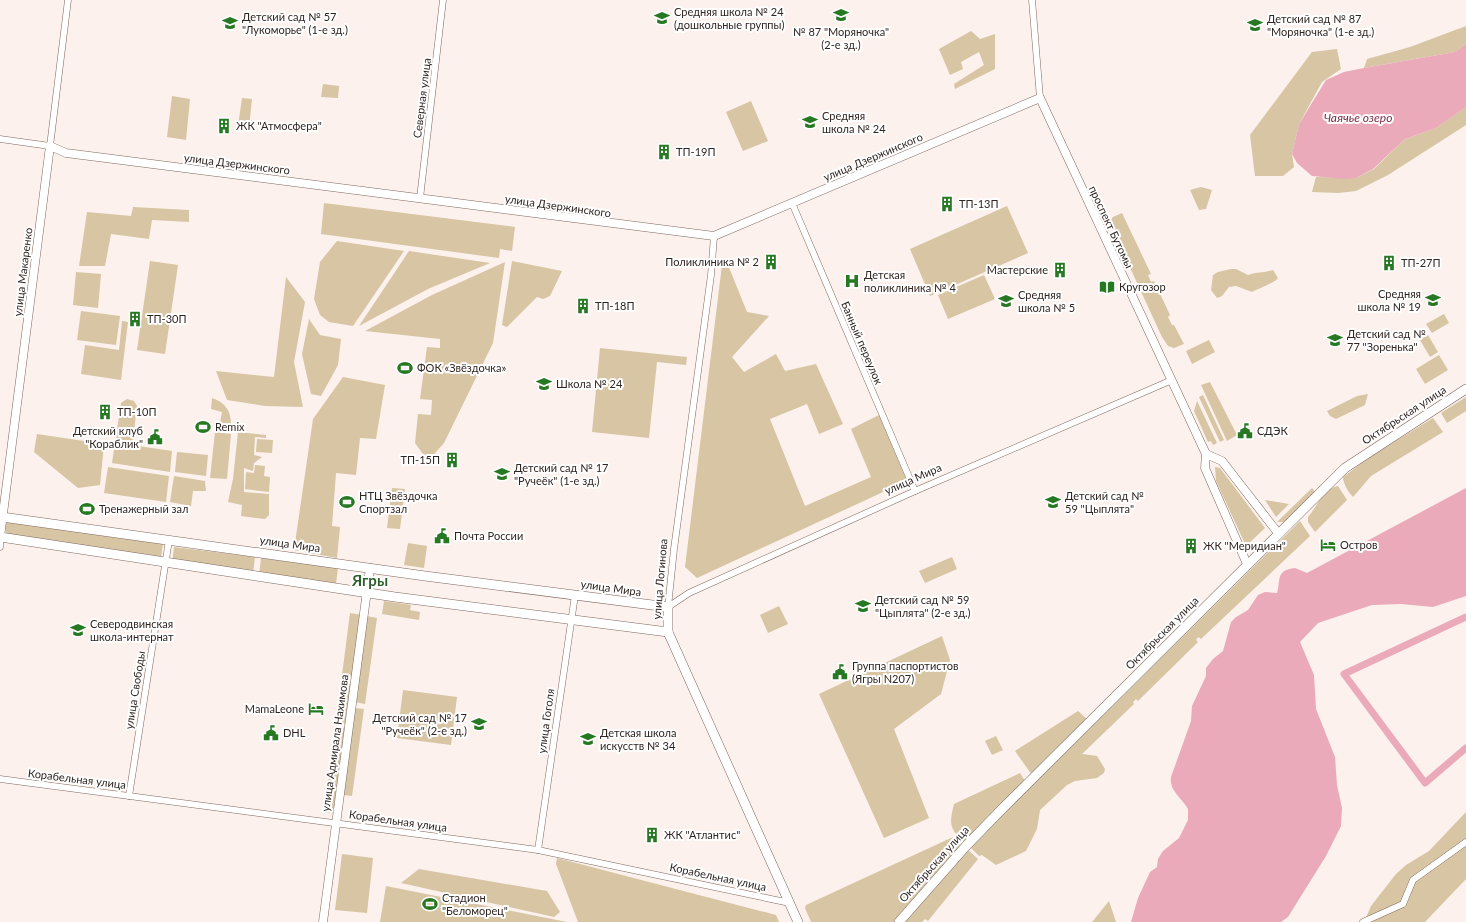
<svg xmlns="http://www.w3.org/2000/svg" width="1466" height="922" font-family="Lato,sans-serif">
	<rect width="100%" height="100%" fill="#fcf1ec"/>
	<g fill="#d7c5a4">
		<path d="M1466,26V44L1455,52L1364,68L1367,59L1410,47Z"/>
		<path d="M971,31L980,39L995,34V69L955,89L954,84L984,65L979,52L961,62L963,69L950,75L939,49Z"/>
		<path d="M1337,49L1341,69L1322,82L1299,124L1292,154L1294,167L1283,176H1255L1250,135L1312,52Z"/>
		<path d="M323,84L339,86L338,98L321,97Z"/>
		<path d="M172,96L190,99L186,140L167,137Z"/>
		<path d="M242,98L252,99L249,127L238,126Z"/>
		<path d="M751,101L768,141L743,151L726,112Z"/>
		<path d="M1466,107V125L1388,175L1356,191L1338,193L1312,192L1316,177L1356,178L1374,169L1405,139L1436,128Z"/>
		<path d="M1201,187L1212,190L1206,209L1199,210L1190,190Z"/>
		<path d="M324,203L515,227L512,251L500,249L499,258L321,234Z"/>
		<path d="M1007,206L1028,253L930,296L910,249Z"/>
		<path d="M133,207L189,210V222L152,220L149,239L111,234L105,266H79L87,212L131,216Z"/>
		<path d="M1122,213L1151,274L1148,275L1151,282L1154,281L1170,315L1168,317L1172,325H1174L1184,344L1174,348L1168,346L1162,337L1109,222L1113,217Z"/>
		<path d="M337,241L404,251L353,326L329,322L320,315L314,299L320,262Z"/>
		<path d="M409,251L490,263L428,289L359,326Z"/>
		<path d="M150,261L178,265L165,354L137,350Z"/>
		<path d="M512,261L562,271L550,296L543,299L537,297L507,327L502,325Z"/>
		<path d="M505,262L493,343L444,443L428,461L415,443L418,414L431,415L432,400L420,399L427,347L440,348V339L365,331L432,295Z"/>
		<path d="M722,265H728L747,312L769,316L732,357L744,372L776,354L785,371L816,364L843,424L819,434L807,404L770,419L805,506L871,477L851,429L879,415L907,481L697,578L685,567Z"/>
		<path d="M1231,269H1236L1248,275C1257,272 1264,273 1273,270L1278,278C1276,282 1258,289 1252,292L1236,286L1229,287L1222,296L1217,298L1211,290L1213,275L1218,272Z"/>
		<path d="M76,272L101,274L98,308L73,305Z"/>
		<path d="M984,275L995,299L948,319L938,295Z"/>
		<path d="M286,277L305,302L294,362L303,407L265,406L227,400L216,371L274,377Z"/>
		<path d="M81,311L120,316L116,345L77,340Z"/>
		<path d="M1444,314L1449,323L1432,333L1426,324Z"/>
		<path d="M309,319L320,335L341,339L338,365L321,396L311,394L302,354Z"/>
		<path d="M122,321L128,322L121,380L81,374L85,345L119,350Z"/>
		<path d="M1428,335L1438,352L1430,357L1420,340Z"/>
		<path d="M1209,340L1215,352L1192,364L1186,351Z"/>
		<path d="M600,348L687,357L686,365L657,362L649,438L592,432Z"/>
		<path d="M1439,355L1448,370L1425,384L1416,369Z"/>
		<path d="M343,377L385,385L376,439L360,438L356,475L336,473L332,526L340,527L337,558L294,550L313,419Z"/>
		<path d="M1210,382L1237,435L1227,441L1201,385Z"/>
		<path d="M1368,394L1365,405L1336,419L1330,416L1327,411L1357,396Z"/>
		<path d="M1203,395L1224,440L1220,442L1199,397Z"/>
		<path d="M1466,397V411L1447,423L1441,413Z"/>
		<path d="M212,398C226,403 231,411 231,425L220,423L222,412L211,409Z"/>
		<path d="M127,399L134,401L137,406L133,440L138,446L172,451L170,472L112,463L121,403Z"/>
		<path d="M1197,401L1217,443L1213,445L1211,441L1208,442L1194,411Z"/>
		<path d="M1433,418L1443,432L1371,476L1353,497C1349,493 1343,484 1343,477L1370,457Z"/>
		<path d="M215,432L231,434L227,479L210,478Z"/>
		<path d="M238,432L266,435V438L255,437L254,455L262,457L254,463L253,471L244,468V492L269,494V515L265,519L241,516L242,505L228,502L233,479Z"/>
		<path d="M37,434L104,444L100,485L78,488L34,452Z"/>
		<path d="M257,439L273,440L272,453L256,452Z"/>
		<path d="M177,452L208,455L206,476L175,472Z"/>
		<path d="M255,465L265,466L264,476L270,477L269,492L245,489L246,472L254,473Z"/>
		<path d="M108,467L169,476L166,502L104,493Z"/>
		<path d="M1215,467L1220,468L1265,528L1246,546L1216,481Z"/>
		<path d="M174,476L205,481L206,491H193L191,506L170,502Z"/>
		<path d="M1338,486L1347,500L1315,532L1308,522V517C1316,508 1324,488 1338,486Z"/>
		<path d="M392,488L405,489L400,529L387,528Z"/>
		<path d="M1312,488L1315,492L1284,522H1277Z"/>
		<path d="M1265,500L1289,504L1276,517Z"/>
		<path d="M1300,521L1310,536L1201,639L1198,637L1196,640L1198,642L1138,701L1136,699L1133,702L1134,704L1082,754L1097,756L1105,769L1104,773L1097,778L1075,781L1067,785L1040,810L1037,829L1026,851L996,865L982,855L979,856L970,847Z"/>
		<path d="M6,522L163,544L161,557L7,535L5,528Z"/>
		<path d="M408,543L427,546L424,568L404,565Z"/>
		<path d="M174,547L255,557L253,573L172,563Z"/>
		<path d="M952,557L957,569L925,583L919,571Z"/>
		<path d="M261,558L338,568L336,584L259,575Z"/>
		<path d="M384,601L411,605L410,610L420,612L419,620L382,614Z"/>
		<path d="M779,606L788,624L768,633L760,615Z"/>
		<path d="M350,613L362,615L353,677L342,675Z"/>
		<path d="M367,616L377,618L365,704L355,702Z"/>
		<path d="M942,636L950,660L941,694L894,729L929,818L884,838L819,694Z"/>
		<path d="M342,683L352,684L346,724L336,723Z"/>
		<path d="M403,690L457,697L451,745L397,738Z"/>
		<path d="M355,708L364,709L352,796L343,795Z"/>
		<path d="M1078,711L1087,719L1032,775L1015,751Z"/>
		<path d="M336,727L345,728L333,813L324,812Z"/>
		<path d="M996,736L1003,750L992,755L985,741Z"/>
		<path d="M1020,773L1025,781L965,843C949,829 949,824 954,804Z"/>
		<path d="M1466,812V879L1425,922H1364L1371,906L1396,874L1406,865L1429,851Z"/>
		<path d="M953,837L962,846L896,922H811L805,908L806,905Z"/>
		<path d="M968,850L978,859L928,921L925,919L922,922H905Z"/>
		<path d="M342,854L373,858L367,913L335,910Z"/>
		<path d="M557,858L776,915L779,922H578L556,864Z"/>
		<path d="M419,869L547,891L560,912L554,917L401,883Z"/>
		<path d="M386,886L567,922H380Z"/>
		<path d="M1109,901L1116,922H1092Z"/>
	</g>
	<g fill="#eaaab9">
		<path d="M1466,44V107L1436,128L1405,139L1373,169L1356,178L1344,179L1312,176L1297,163L1292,154L1299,124L1326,80L1344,72L1364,68L1455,52Z"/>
		<path d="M1466,488V596L1433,607L1401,604L1372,605L1318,623L1300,642L1314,675L1316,709L1335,757L1337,785L1342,808L1341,826L1326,856L1288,917L1281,922H1131L1138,898L1150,872L1157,867L1158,859L1163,851L1179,838L1188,820V809C1182,798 1169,791 1171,777L1191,721L1192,706L1206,676V668L1213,659L1223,651L1231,622L1236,617L1248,610L1258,595L1265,592L1277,593C1281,581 1275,570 1295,568L1307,573Z"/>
	</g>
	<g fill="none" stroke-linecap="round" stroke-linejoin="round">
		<path stroke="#eaaab9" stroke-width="7" d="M1466,617L1344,674L1425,783L1466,748"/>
		<g stroke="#7e675d" stroke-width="7">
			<g id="minor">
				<path d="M1032,0L1040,98"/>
				<path d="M0,139L50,146L68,0"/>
				<path d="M420,198L443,0"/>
				<path d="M792,203L915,491"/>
				<path d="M0,547V537"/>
				<path d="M668,607L689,593L915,491L1172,380"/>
				<path d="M668,607L674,549L711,275L714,236"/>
				<path d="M0,779L538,850L790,903"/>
				<path d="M129,796L169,540"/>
				<path d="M538,850L575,595"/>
				<path d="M1363,922L1403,904L1413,880L1466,842"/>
			</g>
		</g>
		<g stroke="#7e675d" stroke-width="9">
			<g id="tertiary">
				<path d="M1206,454L1222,461L1278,533"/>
				<path d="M0,537L50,146L66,153L714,236L1040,98L1206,454L1205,468L1247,564"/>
				<path d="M323,922L370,568"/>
			</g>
		</g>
		<g stroke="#7e675d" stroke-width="10">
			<g id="secondary">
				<path d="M2,517L425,576L668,607V632L798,922"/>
				<path d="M0,537L395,597L668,632"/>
				<path d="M899,922L966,846L1001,810L1345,468L1466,389"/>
			</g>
		</g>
		<use href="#minor" stroke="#fff" stroke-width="6"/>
		<use href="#tertiary" stroke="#fff" stroke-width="8"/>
		<use href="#secondary" stroke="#fff" stroke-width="9"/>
	</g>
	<defs>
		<g id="school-bare" transform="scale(1.2)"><path d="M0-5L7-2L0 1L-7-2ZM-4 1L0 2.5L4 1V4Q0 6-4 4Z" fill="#267822" stroke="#fff" stroke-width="2.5" paint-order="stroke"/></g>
		<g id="building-bare" transform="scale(1.2)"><path d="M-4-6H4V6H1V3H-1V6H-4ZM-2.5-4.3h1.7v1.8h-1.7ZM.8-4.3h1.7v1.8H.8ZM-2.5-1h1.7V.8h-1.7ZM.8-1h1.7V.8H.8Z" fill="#267822" stroke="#fff" stroke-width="2.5" paint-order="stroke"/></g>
		<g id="hospital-bare" transform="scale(1.2)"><path d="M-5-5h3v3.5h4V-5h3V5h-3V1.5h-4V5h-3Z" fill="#267822" stroke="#fff" stroke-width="2.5" paint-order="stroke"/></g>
		<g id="library-bare" transform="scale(1.2)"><path d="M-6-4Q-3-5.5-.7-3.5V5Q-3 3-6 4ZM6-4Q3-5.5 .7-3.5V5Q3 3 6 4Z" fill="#267822" stroke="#fff" stroke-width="2.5" paint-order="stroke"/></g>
		<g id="stadium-bare" transform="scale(1.2)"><path d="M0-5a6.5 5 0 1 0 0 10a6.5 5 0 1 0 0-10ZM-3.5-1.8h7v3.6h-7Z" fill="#267822" stroke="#fff" stroke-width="2.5" paint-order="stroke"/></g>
		<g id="civic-bare" transform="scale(1.2)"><path d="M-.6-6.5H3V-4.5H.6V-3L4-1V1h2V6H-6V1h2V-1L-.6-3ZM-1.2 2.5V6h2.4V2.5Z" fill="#267822" stroke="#fff" stroke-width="2.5" paint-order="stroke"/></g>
		<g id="hotel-bare" transform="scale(1.2)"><path d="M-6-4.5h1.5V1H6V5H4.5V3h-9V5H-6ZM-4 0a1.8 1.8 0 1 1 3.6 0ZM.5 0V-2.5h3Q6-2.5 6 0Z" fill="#267822" stroke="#fff" stroke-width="2.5" paint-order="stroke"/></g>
	</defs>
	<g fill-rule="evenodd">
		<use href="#school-bare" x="841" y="15"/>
		<use href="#school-bare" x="662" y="18"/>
		<use href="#school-bare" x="230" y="23"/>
		<use href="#school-bare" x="1255" y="25"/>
		<use href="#school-bare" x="810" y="122"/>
		<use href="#building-bare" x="224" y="126"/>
		<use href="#building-bare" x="664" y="152"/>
		<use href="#building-bare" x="947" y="204"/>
		<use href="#building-bare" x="771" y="262"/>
		<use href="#building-bare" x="1389" y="263"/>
		<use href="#building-bare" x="1060" y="270"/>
		<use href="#hospital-bare" x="852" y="281"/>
		<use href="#library-bare" x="1107" y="287"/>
		<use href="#school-bare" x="1433" y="300"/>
		<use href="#school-bare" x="1006" y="301"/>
		<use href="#building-bare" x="583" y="306"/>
		<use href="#building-bare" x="135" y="319"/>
		<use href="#school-bare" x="1335" y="340"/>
		<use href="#stadium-bare" x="405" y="368"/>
		<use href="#school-bare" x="544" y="384"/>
		<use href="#building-bare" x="105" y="412"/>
		<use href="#stadium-bare" x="203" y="427"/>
		<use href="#civic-bare" x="1245" y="431"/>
		<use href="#civic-bare" x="155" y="437"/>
		<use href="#building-bare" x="452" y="460"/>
		<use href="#school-bare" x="502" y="474"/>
		<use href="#stadium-bare" x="347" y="502"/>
		<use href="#school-bare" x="1053" y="502"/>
		<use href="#stadium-bare" x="87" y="509"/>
		<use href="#civic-bare" x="442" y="536"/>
		<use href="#hotel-bare" x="1328" y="545"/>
		<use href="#building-bare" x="1191" y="546"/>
		<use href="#school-bare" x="863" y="606"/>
		<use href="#school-bare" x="78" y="630"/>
		<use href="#civic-bare" x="840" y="672"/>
		<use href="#hotel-bare" x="316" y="709"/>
		<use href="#school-bare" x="479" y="724"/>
		<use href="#civic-bare" x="271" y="733"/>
		<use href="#school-bare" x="588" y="739"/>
		<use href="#building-bare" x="652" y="835"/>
		<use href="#stadium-bare" x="430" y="904"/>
	</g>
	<g text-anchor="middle" stroke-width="4" stroke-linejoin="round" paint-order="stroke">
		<g font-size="11" fill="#2f2521" stroke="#fff" text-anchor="start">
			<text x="674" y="16">Средняя школа № 24<tspan x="674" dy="13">(дошкольные группы)</tspan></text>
			<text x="242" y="21">Детский сад № 57<tspan x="242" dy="13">"Лукоморье" (1-е зд.)</tspan></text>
			<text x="1267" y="23">Детский сад № 87<tspan x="1267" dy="13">"Моряночка" (1-е зд.)</tspan></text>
			<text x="841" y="36" text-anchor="middle">№ 87 "Моряночка"<tspan x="841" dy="13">(2-е зд.)</tspan></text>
			<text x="822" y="120">Средняя<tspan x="822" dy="13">школа № 24</tspan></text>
			<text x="236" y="130">ЖК "Атмосфера"</text>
			<text x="676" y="156">ТП-19П</text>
			<text x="959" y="208">ТП-13П</text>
			<text x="759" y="266" text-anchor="end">Поликлиника № 2</text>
			<text x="1401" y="267">ТП-27П</text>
			<text x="1048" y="274" text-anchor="end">Мастерские</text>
			<text x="864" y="279">Детская<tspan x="864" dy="13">поликлиника № 4</tspan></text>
			<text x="1119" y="291">Кругозор</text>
			<text x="1421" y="298" text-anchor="end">Средняя<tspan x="1421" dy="13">школа № 19</tspan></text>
			<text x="1018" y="299">Средняя<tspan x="1018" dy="13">школа № 5</tspan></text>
			<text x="595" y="310">ТП-18П</text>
			<text x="147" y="323">ТП-30П</text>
			<text x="1347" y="338">Детский сад №<tspan x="1347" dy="13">77 "Зоренька"</tspan></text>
			<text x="417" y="372">ФОК «Звёздочка»</text>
			<text x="556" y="388">Школа № 24</text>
			<text x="117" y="416">ТП-10П</text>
			<text x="215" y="431">Remix</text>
			<text x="143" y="435" text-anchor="end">Детский клуб<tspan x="143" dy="13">"Кораблик"</tspan></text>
			<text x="1257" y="435">СДЭК</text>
			<text x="440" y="464" text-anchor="end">ТП-15П</text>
			<text x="514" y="472">Детский сад № 17<tspan x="514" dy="13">"Ручеёк" (1-е зд.)</tspan></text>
			<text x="359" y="500">НТЦ Звёздочка<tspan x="359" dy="13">Спортзал</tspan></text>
			<text x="1065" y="500">Детский сад №<tspan x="1065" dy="13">59 "Цыплята"</tspan></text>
			<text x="99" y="513">Тренажерный зал</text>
			<text x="454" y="540">Почта России</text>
			<text x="1340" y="549">Остров</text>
			<text x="1203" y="550">ЖК "Меридиан"</text>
			<text x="875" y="604">Детский сад № 59<tspan x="875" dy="13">"Цыплята" (2-е зд.)</tspan></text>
			<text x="90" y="628">Северодвинская<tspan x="90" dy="13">школа-интернат</tspan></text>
			<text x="852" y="670">Группа паспортистов<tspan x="852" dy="13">(Ягры N207)</tspan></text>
			<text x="304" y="713" text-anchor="end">MamaLeone</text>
			<text x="467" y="722" text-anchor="end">Детский сад № 17<tspan x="467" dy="13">"Ручеёк" (2-е зд.)</tspan></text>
			<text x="283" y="737">DHL</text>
			<text x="600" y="737">Детская школа<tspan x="600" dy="13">искусств № 34</tspan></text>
			<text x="664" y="839">ЖК "Атлантис"</text>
			<text x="442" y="902">Стадион<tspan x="442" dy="13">"Беломорец"</tspan></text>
		</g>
		<g font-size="11" fill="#2f2521" stroke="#fff">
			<text transform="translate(422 98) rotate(-83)" y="4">Северная улица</text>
			<text transform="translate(873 157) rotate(-23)" y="4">улица Дзержинского</text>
			<text transform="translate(237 164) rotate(7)" y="4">улица Дзержинского</text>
			<text transform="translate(558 206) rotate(8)" y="4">улица Дзержинского</text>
			<text transform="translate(1111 227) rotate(65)" y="4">проспект Бутомы</text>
			<text transform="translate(23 272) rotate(-83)" y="4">улица Макаренко</text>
			<text transform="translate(862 343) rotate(67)" y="4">Банный переулок</text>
			<text transform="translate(1404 415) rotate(-33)" y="4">Октябрьская улица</text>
			<text transform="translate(913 479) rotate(-24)" y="4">улица Мира</text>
			<text transform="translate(290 544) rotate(8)" y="4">улица Мира</text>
			<text transform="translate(660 579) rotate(-85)" y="4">улица Логинова</text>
			<text transform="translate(611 588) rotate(8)" y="4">улица Мира</text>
			<text transform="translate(1162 633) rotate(-45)" y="4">Октябрьская улица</text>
			<text transform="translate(135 690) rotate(-81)" y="4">улица Свободы</text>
			<text transform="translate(546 721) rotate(-82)" y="4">улица Гоголя</text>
			<text transform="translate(335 743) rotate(-82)" y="4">улица Адмирала Нахимова</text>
			<text transform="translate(77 779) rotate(7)" y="4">Корабельная улица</text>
			<text transform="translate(398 821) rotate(8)" y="4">Корабельная улица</text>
			<text transform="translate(934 864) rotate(-48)" y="4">Октябрьская улица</text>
			<text transform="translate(718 877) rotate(12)" y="4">Корабельная улица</text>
		</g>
		<g font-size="12" font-style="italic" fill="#782d45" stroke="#fff">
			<text x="1358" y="122">Чаячье озеро</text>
		</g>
		<g font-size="15" font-weight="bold" fill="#2c5f29" stroke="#fff">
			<text x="370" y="586">Ягры</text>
		</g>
	</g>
</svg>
